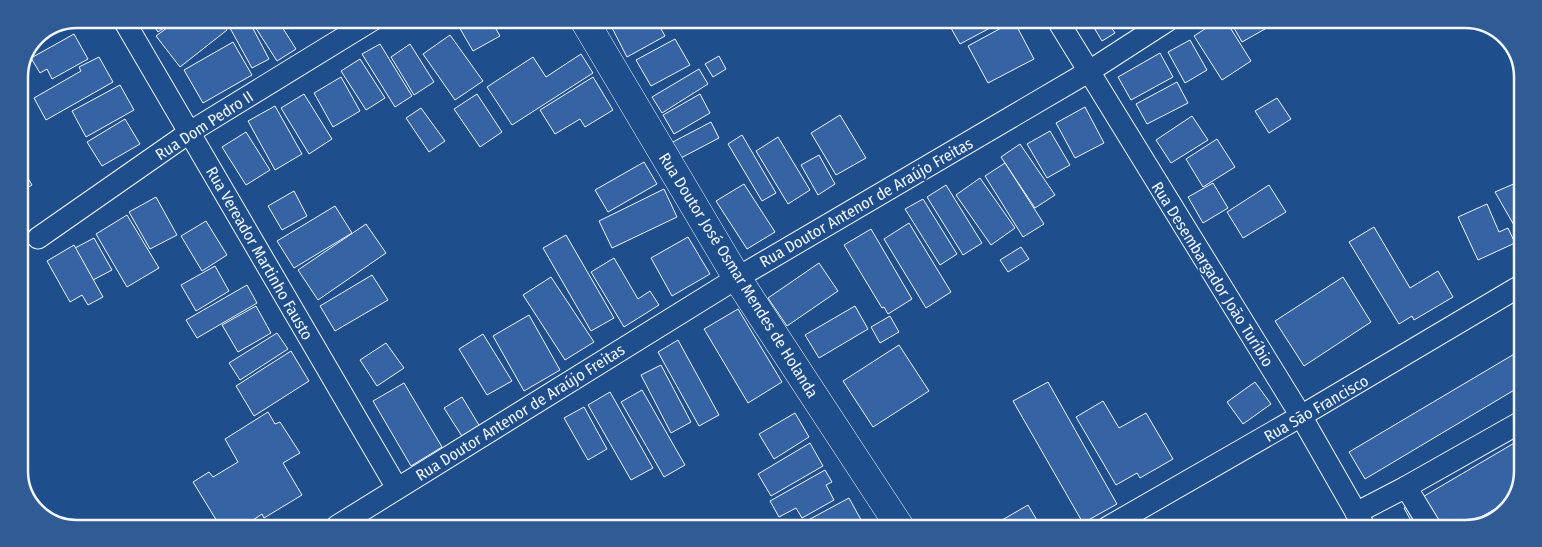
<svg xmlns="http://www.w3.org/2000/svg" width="1542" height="547" font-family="'Fira Sans Condensed',sans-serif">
	<rect width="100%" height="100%" fill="#1f4e8c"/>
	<g fill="#3563a3" stroke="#f2f6ff">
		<path d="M149,19H177L158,32Z"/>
		<path d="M179,19H219L227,30L180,67L156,36Z"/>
		<path d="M225,19H248L269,59L252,68Z"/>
		<path d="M250,19H277L296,49L277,61Z"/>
		<path d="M284,19H305L291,29Z"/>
		<path d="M455,20H491L500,36L473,51Z"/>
		<path d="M608,20H656L665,36L627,57Z"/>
		<path d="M947,21H1003L960,44Z"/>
		<path d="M1014,21L1034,59L988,83L968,46Z"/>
		<path d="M1090,21H1107L1115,33L1102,41Z"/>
		<path d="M1217,21H1226L1251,61L1222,80L1194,36Z"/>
		<path d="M1230,21H1270L1272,25L1242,42Z"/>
		<path d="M74,34L88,59L52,79L47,69L40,73L31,58Z"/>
		<path d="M450,35L483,81L455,100L423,54Z"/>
		<path d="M675,39L690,65L651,86L636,60Z"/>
		<path d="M1190,40L1207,70L1185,83L1168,52Z"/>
		<path d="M233,42L252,75L203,103L184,70Z"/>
		<path d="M380,44L412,96L395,107L362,54Z"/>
		<path d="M410,44L434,82L414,95L391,57Z"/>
		<path d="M1512,45L1523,73V81L1505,49Z"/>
		<path d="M1160,53L1173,77L1131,100L1118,77Z"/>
		<path d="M581,54L593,73L512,125L487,87L533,57L546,77Z"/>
		<path d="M719,56L726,69L713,77L705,64Z"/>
		<path d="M99,57L113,82L46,120L34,98L81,71L79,67Z"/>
		<path d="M360,59L385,98L366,110L341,71Z"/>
		<path d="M699,69L708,84L662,113L652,97Z"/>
		<path d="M341,77L360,111L333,127L314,93Z"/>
		<path d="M593,77L613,110L585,127L580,119L555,134L540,110Z"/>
		<path d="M1177,82L1188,103L1147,124L1136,104Z"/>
		<path d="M120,85L134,110L86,137L72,111Z"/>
		<path d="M304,94L332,139L309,154L281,108Z"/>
		<path d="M477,94L502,132L480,147L454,109Z"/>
		<path d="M700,94L710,113L674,134L663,115Z"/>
		<path d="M1277,98L1291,119L1269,133L1255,111Z"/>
		<path d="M275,106L302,154L275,170L248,121Z"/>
		<path d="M1085,107L1104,143L1075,158L1056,123Z"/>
		<path d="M421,108L445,141L429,152L406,118Z"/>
		<path d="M840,115L866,158L836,175L811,133Z"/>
		<path d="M1192,116L1208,140L1171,163L1156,140Z"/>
		<path d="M125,119L140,144L102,166L87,142Z"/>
		<path d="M711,122L719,138L677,160L669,144Z"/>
		<path d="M1050,131L1070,165L1047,178L1027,144Z"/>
		<path d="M246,132L270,170L246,185L222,147Z"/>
		<path d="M742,135L776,193L762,201L728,144Z"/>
		<path d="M778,137L810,190L788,204L756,151Z"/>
		<path d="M1217,139L1235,167L1203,187L1186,159Z"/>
		<path d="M1020,144L1055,195L1035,208L1001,157Z"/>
		<path d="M819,155L835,184L818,195L801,165Z"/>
		<path d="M644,162L657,184L608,212L595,190Z"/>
		<path d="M19,163L32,185L19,193Z"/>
		<path d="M1005,163L1044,224L1023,237L985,176Z"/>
		<path d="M980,178L1015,228L991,245L956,195Z"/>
		<path d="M1213,183L1228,208L1203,223L1188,197Z"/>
		<path d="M1516,183L1522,194V231L1519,234L1495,192Z"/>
		<path d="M744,184L775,232L747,249L716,201Z"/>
		<path d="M946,185L982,243L963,255L927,197Z"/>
		<path d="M1269,185L1286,212L1243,238L1227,212Z"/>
		<path d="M664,189L677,217L612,248L599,221Z"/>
		<path d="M294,191L307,216L282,230L268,206Z"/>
		<path d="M156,197L177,235L150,249L129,212Z"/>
		<path d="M923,199L957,254L940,265L905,209Z"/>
		<path d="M1487,204L1499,232L1508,228L1515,243L1478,260L1458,217Z"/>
		<path d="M335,206L352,233L294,268L277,241Z"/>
		<path d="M127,215L159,268L127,287L96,234Z"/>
		<path d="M206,221L227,255L202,271L181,236Z"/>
		<path d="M909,223L951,292L926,308L884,239Z"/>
		<path d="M366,224L386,253L318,300L298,270Z"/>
		<path d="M1374,227L1410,288L1438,271L1453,297L1414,320L1412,316L1399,324L1349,242Z"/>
		<path d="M871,229L912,299L888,314L884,307L882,308L844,245Z"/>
		<path d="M566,235L614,318L591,331L543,248Z"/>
		<path d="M688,237L710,274L672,296L651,258Z"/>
		<path d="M94,238L112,270L93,280L75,248Z"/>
		<path d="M74,245L103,297L88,305L82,295L70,302L47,261Z"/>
		<path d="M1021,247L1029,259L1008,272L1000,260Z"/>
		<path d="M614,258L638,299L650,291L659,305L624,327L591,272Z"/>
		<path d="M819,263L838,291L787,326L768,298Z"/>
		<path d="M215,266L229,291L196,311L181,285Z"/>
		<path d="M372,275L388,300L335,331L320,306Z"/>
		<path d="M551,277L594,342L565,360L523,295Z"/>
		<path d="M1343,277L1371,322L1304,366L1275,321Z"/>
		<path d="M247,285L257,303L197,338L186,320Z"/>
		<path d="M256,306L271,333L238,352L222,325Z"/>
		<path d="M855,306L868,329L819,358L805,335Z"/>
		<path d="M738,309L782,382L748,403L704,329Z"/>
		<path d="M529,315L560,370L524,391L493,336Z"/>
		<path d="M890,316L899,332L880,343L871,327Z"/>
		<path d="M277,333L288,349L240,380L229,363Z"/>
		<path d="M483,334L512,381L487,395L459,349Z"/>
		<path d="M678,340L719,415L699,426L658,352Z"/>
		<path d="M386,343L404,368L377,386L360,360Z"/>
		<path d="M899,345L929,391L873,427L843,381Z"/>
		<path d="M1521,350V386L1365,479L1349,452Z"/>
		<path d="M291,351L309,381L254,416L236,386Z"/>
		<path d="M661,365L691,422L671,433L641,375Z"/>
		<path d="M1048,382L1117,504L1083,523L1013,401Z"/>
		<path d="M1255,382L1271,404L1243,424L1227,402Z"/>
		<path d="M404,383L442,447L411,466L373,401Z"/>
		<path d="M642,390L685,465L664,477L621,402Z"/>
		<path d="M610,392L653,468L631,480L588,405Z"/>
		<path d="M462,397L482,430L465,441L444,408Z"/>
		<path d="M1103,401L1119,428L1146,413L1173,459L1140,478L1137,473L1116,485L1076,417Z"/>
		<path d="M584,407L607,449L588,460L564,418Z"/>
		<path d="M268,412L275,424L280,422L300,453L283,463L302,495L264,518L262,514L244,526H220L193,482L209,472L213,477L238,462L225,439Z"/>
		<path d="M795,413L809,437L774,459L759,434Z"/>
		<path d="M1521,439L1520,489L1514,498L1462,528H1415L1404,508Z"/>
		<path d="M810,443L823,466L771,496L758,474Z"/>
		<path d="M825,470L832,482L826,485L834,500L802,518L796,508L779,517L770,501Z"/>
		<path d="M849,498L865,527H800L799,525Z"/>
		<path d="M1028,505L1041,527H990Z"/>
	</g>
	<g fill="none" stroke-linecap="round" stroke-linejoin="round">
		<g stroke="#f2f6ff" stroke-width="23">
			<g id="street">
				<path d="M123,19L397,488"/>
				<path d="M1058,21L1301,416L1365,528"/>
				<path d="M38,238L190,132L374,19"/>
				<path d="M1406,487L1431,528"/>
				<path d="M1356,513L1406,487L1521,422"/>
				<path d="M337,526L737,278L1088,72L1167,21"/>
				<path d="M1108,527L1301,416L1522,285"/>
			</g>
		</g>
		<g stroke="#f2f6ff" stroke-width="29">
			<path id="secondary" d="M584,20L737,278L900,527"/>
		</g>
		<use href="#street" stroke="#1f4e8c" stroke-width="21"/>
		<use href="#secondary" stroke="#1f4e8c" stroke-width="28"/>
	</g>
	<g text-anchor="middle" stroke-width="4" stroke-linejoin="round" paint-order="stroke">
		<g font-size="16" fill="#f2f6ff" stroke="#1f4e8c">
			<text transform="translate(204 125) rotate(-33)" y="6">Rua Dom Pedro II</text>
			<text transform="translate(866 202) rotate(-30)" y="6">Rua Doutor Antenor de Araújo Freitas</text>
			<text transform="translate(260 253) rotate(60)" y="6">Rua Vereador Martinho Fausto</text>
			<text transform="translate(1213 274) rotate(58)" y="6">Rua Desembargador João Turíbio</text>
			<text transform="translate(739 275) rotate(58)" y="6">Rua Doutor José Osmar Mendes de Holanda</text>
			<text transform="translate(1316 408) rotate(-30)" y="6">Rua São Francisco</text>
			<text transform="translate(520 412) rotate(-32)" y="6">Rua Doutor Antenor de Araújo Freitas</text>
		</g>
	</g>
	<path d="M0 0H1542V547H0ZM77 28H1465A49 49 0 0 1 1514 77V471A49 49 0 0 1 1465 520H77A49 49 0 0 1 28 471V77A49 49 0 0 1 77 28Z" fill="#305b95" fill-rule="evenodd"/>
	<path fill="none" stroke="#f2f6ff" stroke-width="2.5" d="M77 28H1465A49 49 0 0 1 1514 77V471A49 49 0 0 1 1465 520H77A49 49 0 0 1 28 471V77A49 49 0 0 1 77 28Z"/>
</svg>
